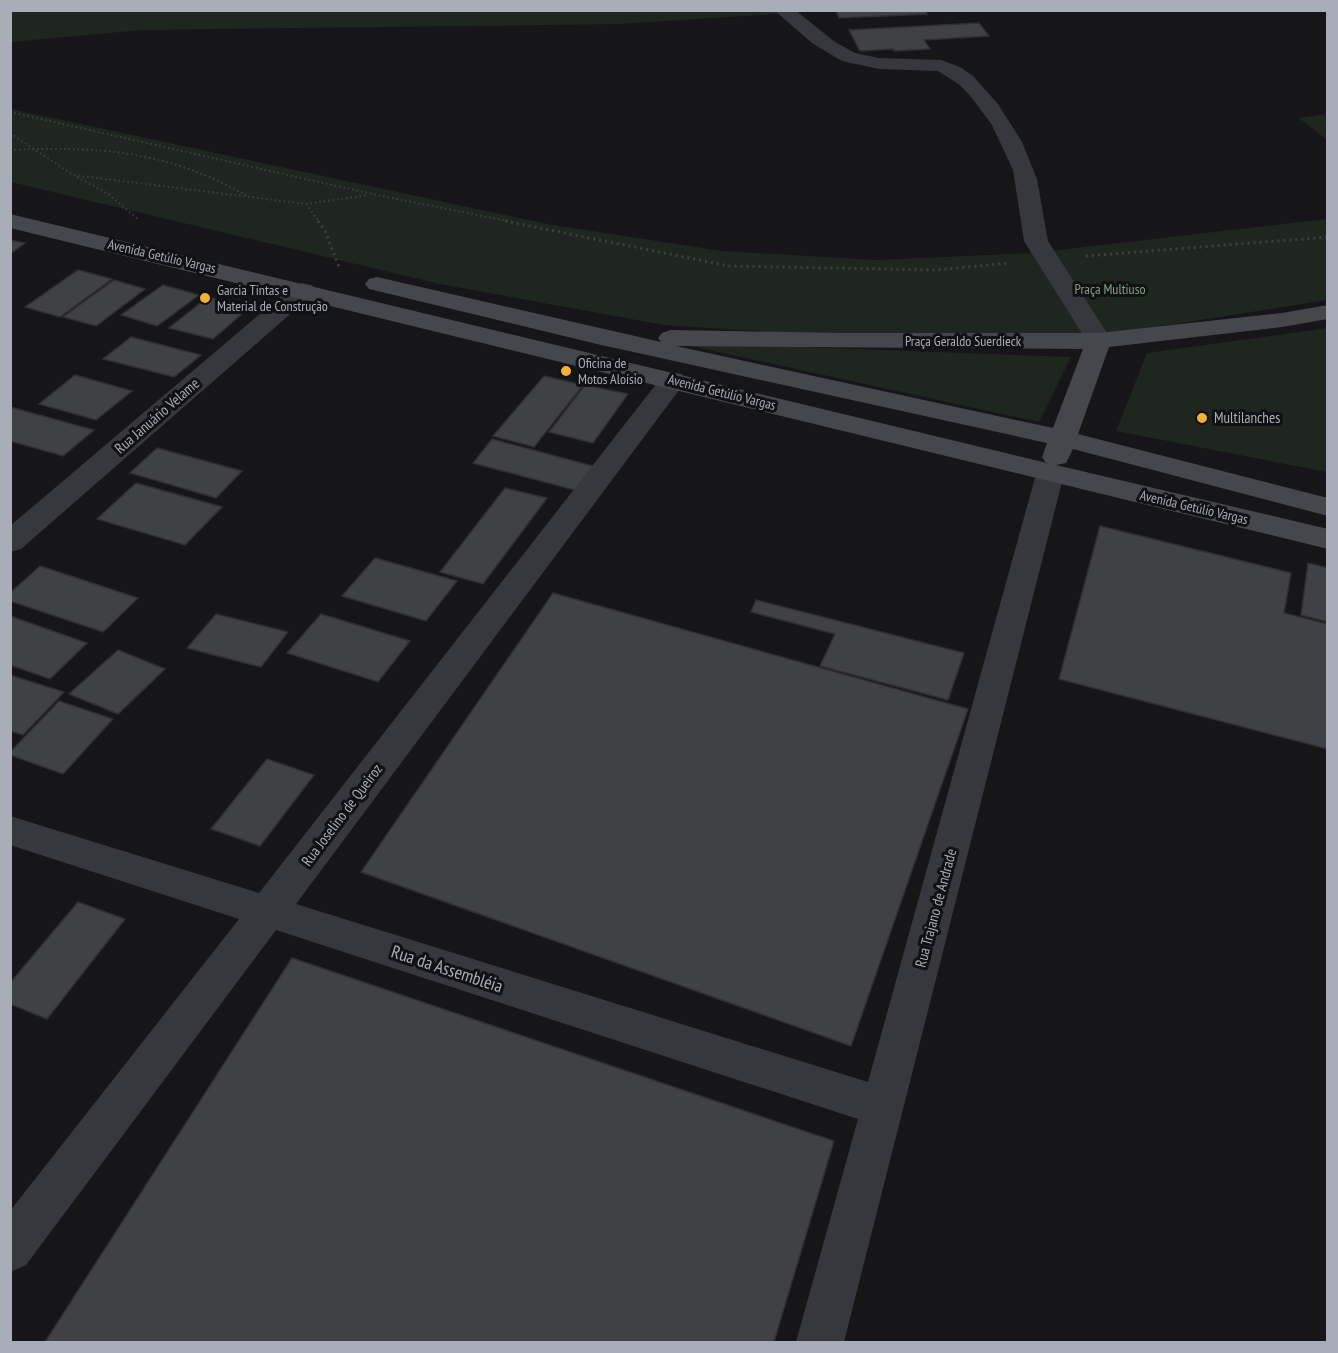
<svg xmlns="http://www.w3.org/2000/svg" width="1338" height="1353" font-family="'PT Sans Narrow',sans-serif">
	<rect width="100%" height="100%" fill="#161618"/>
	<g fill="#1e261f">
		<path d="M11,10L820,11L620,24L142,30L11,42Z"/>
		<path d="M11,109L547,224L722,251L876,260L1033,253L1327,219V300L1118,333L865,338L664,325L440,284L11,182Z"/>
		<path d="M1327,114V140L1299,118Z"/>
		<path d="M1327,328V472L1116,431L1147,353Z"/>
		<path d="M672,342L1071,357L1039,422Z"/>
	</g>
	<g fill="#404145" stroke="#303034" stroke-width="1.5">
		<path d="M836,10H925L927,14L839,18Z"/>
		<path d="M979,23L989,36L924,40L930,49L894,51L893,49L860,51L849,30Z"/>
		<path d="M10,240L25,243L10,254Z"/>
		<path d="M78,270L112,279L60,317L25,307Z"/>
		<path d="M114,280L145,289L96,326L63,317Z"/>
		<path d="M163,285L199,295L157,326L121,315Z"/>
		<path d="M208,297L250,307L213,339L169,328Z"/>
		<path d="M131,337L201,355L174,377L103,359Z"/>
		<path d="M75,375L132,391L96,420L39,404Z"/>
		<path d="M544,376L583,385L534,447L493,436Z"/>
		<path d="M585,385L628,394L593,443L549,432Z"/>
		<path d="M10,407L94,430L63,456L10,441Z"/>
		<path d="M492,439L596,467L578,491L473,463Z"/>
		<path d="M157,448L242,471L216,498L130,473Z"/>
		<path d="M136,483L222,507L185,545L97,519Z"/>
		<path d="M505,488L547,498L483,584L440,572Z"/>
		<path d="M1100,526L1291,573L1284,613L1328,624V749L1059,679Z"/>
		<path d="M375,558L457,581L426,621L342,596Z"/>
		<path d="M1308,563L1328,568V622L1301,615Z"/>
		<path d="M40,566L138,598L103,632L10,601V593Z"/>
		<path d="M553,593L968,709L851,1046L361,872Z"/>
		<path d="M756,600L964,653L948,700L820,666L835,634L751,612Z"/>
		<path d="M216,614L288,632L261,667L187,648Z"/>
		<path d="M321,614L410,641L378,682L287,653Z"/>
		<path d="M10,616L87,643L50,679L10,665Z"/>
		<path d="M118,650L165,669L118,714L69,694Z"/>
		<path d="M10,675L64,692L23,735L10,731Z"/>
		<path d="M59,701L113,719L63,774L10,755V752Z"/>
		<path d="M267,759L314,775L260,846L211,829Z"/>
		<path d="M78,902L125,919L47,1019L10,1004V983Z"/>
		<path d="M292,958L834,1141L774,1342H45Z"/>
	</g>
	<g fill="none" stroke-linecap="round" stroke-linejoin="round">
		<g stroke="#3d3f44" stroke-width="2" stroke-dasharray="1.5 3" stroke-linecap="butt">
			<path d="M10,112L372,194L513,222"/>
			<path d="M10,133L73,175L306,204L368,195"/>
			<path d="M10,150C102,146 168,151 249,197"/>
			<path d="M77,177L107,193L139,220"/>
			<path d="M306,204L319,222"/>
		</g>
		<g stroke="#3d3f44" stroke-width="3" stroke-dasharray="2 4" stroke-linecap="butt">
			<path d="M318,221L325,231L340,269"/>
			<path d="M505,221L729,266L936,270L1010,263"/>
			<path d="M1086,256L1328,237"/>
		</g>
		<g fill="#37383d" fill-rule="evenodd">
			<path d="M774,10H795L835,42L855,53L879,58L941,60L960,67L973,76L998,104L1022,142L1037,179L1048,241L1112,341L1108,346L1099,349L1090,346L1024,241L1013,170L992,125L972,98L960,85L938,71L879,69L842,61L812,43Z"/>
			<path d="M303,283L312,285L315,290L312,295L21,549L10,552V526L294,285Z"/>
			<path d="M673,372L682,374L686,380L682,386L296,904L868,1082L1036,474L1040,468L1050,465L1060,468L1064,474L844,1342H796L858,1119L276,930L26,1265L10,1272V1211L239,919L10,845V816L259,893L664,374Z"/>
		</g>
		<path fill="#45474d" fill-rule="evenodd" d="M10,214L1051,464L1046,463L1042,457L1047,443L597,344L369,289L365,284L369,279L377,277L661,342L658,338L662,333L671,330L840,333H1099L1282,313L1328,305V319L1282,327L1109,347L1078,434L1328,498V516L1073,449L1066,463L1056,465L1328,529V549L10,228ZM676,346L1083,349L1053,428Z"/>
	</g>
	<g fill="#f2b134" stroke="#111113" stroke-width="2">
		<circle cx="205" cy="298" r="6"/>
		<circle cx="566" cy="371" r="6"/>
		<circle cx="1202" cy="418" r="6"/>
	</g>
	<g text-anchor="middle" stroke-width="6" stroke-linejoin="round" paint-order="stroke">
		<g font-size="14" fill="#a8adb8" stroke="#111113">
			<text transform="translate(162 256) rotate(13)" y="5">Avenida Getúlio Vargas</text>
			<text x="963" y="346">Praça Geraldo Suerdieck</text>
			<text transform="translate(722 392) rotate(14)" y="5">Avenida Getúlio Vargas</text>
			<text transform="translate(1194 507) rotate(13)" y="5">Avenida Getúlio Vargas</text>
		</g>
		<g font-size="14" fill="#7fa381" stroke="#111113">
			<text x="1110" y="294">Praça Multiuso</text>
		</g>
		<g font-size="14" fill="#a8adb8" stroke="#111113" text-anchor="start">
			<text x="217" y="295">Garcia Tintas e<tspan x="217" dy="16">Material de Construção</tspan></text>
			<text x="578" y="368">Oficina de<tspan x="578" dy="16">Motos Aloísio</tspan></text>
		</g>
		<g font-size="15" fill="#a8adb8" stroke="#111113">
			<text transform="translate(157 416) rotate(-41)" y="5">Rua Januário Velame</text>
			<text transform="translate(342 815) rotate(-53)" y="5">Rua Joselino de Queiroz</text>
			<text transform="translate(936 908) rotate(-75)" y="5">Rua Trajano de Andrade</text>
		</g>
		<g font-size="15" fill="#a8adb8" stroke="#111113" text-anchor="start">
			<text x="1214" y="423">Multilanches</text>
		</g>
		<g font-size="18" fill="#a8adb8" stroke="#111113">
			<text transform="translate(447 969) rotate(18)" y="6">Rua da Assembléia</text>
		</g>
	</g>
	<rect width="1338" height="1353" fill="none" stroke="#a8adb8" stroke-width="24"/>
</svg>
